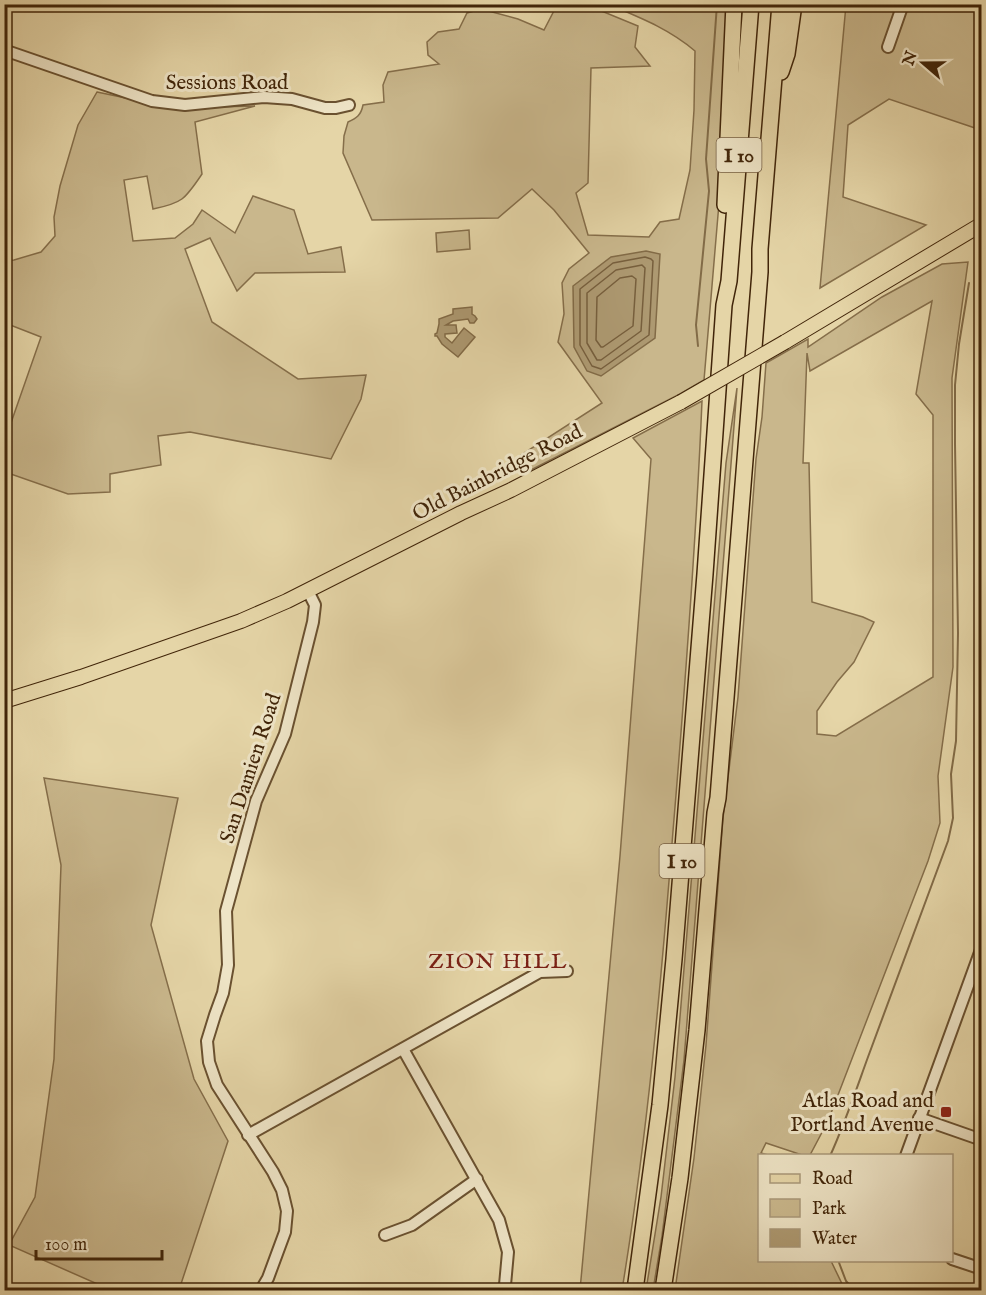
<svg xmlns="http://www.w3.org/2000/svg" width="986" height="1295" font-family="'IM FELL English',serif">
	<rect width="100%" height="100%" fill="#e5d5a7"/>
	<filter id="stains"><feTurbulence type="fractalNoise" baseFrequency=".00333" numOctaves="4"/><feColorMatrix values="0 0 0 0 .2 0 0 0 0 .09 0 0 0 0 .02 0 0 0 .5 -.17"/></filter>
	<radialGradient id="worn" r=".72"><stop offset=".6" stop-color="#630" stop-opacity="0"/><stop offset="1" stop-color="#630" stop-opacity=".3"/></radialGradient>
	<g fill="#c9b78c" stroke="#856e4a" stroke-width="1.5" fill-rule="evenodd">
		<path d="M557,5H587L638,26L635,47L650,66L591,68L588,183L576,193L588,235L649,237L660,222L679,219L690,170L694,110L695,51C669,29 641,18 610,5H729L727,109L704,380L680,394L525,473L507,464L602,403L558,342L564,314L562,283L569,269L589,253L554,210L532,189L498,218L372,220L343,153L344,136L348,122C357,118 361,115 363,105L384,102L383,85L388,72L439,64L428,55L427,42L438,32L459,29L467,13L481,9L518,19L544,30Z"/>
		<path d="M846,5H981L982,110L975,128L889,99L848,125L843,197L926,225L820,288Z"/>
		<path d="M97,92L174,108L255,106L195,122L202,174C185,199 183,203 153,209L147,176L124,180L133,241L175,238L193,224L202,210L235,233L253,196L294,210L308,254L341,247L345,272L255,273L237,291L210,238L185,249L212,322L298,379L366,375L361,399L331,459L190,432L158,436L161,465L110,474V492L68,494L5,472V440L41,337L5,323V261L14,260L41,252L55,236L54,217L60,186L78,125Z"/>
		<path d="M469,230L470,249L437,252L436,233Z"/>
		<path d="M968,262L952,378L953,667L938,776L940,823L928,861L828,1121L810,1155H802L766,1143L761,1153L768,1155L760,1156V1260L831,1261L845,1290H675L694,1158L706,1045L723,818L738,697L756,459L762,417L766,363L808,339V347L882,297L942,264ZM932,301L916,394L933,415V677L836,736L817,734V711L837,682L854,662L874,622L863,617L812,602L809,463H803L807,353L810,371Z"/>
		<path d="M737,388L684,1060L662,1236L653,1290H646L661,1197L675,1077L726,463Z"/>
		<path d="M702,401C696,544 685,688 673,831C661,985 647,1138 622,1290H580L620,856L651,459L633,438Z"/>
		<path d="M44,778L178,798L151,925L194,1079L228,1141L179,1290H111L9,1245L35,1197L54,1059L61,865Z"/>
	</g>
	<g fill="#ad9971" stroke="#826b47" stroke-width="1.5">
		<path d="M646,251L660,254L655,338L601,376L587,371L574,347L573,286L611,257Z"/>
		<path d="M472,307V314L475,316L477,319L474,323H470L468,319L453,321L446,325H456L457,333L445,334V337L452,343L464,328L475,337L458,357L442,344L437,336H435V334L437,333L439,324V319L453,314V309Z"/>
	</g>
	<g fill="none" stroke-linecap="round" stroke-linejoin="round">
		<g stroke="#775f3d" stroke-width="1.5">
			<path d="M645,257L651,259L653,261L649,335L601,369L592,366L580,345V289L613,263Z"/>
			<path d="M642,265L645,268L641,331L601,360H597L587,343V293L616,270Z"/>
			<path d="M632,276L636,279L633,326L603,347H601L596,340L597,297L620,278Z"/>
		</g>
		<g stroke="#826b47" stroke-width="2">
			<path d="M698,346L696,325L709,191L706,159L717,4"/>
			<path d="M830,1156C845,1123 856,1090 868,1057C894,985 921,913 948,841L953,818L951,774L956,741L958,633L955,444V385L959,344L969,283"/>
			<path d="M838,1260L846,1281L854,1290"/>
		</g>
		<g stroke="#6a5130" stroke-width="14">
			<g id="minor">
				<path d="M888,47L903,4"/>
				<path d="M4,50L152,101L185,105L264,97L292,99L325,108H336L349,105"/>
				<path d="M403,1049L499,1220L508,1252L505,1285L501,1290"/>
				<path d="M919,1118L982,1140"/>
				<path d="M248,1135L540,972L567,971"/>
				<path d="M906,1156L982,947"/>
				<path d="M385,1235L412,1225L477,1179"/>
				<path d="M952,1259L982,1269"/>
				<path d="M261,1290L268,1278L285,1232L287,1211L282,1190L273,1172L217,1085L209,1062L207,1041L215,1015L223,993L228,965L226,911L256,801L285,734L313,622L315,605L308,591"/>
			</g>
		</g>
		<g stroke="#412509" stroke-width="16">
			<g id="major">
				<path d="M785,342L982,224"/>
				<path d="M4,701L81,677L241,621L287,601L461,513L511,490L681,402"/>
			</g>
		</g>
		<g stroke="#412509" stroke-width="18">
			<g id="highway">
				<path d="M781,72L787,54L794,4"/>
				<path d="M725,205L734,4"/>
				<path d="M635,1290L660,1105L674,959L705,574L724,305L729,281L751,4"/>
				<path d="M663,1290L680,1178L697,1030L715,813L718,798L760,272V249L780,4"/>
			</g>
		</g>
		<use href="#minor" stroke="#eee4c6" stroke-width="10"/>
		<use href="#major" stroke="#e5d5a7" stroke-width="14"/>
		<use href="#highway" stroke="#e5d5a7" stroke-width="15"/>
		<g stroke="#412509" stroke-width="16" stroke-linecap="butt">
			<path id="major-bridge" d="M681,402L785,342"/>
		</g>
		<use href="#major-bridge" stroke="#e5d5a7" stroke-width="14"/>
	</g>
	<rect fill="#8f2418" stroke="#eee4c6" stroke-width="2" x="940" y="1106" width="12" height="12" rx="3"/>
	<g text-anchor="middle" stroke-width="6" stroke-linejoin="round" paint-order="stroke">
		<g fill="#eee4c6" stroke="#755e42" stroke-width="1.5">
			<rect x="716.5" y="138" width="45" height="34" rx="4.5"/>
			<rect x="659.5" y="844" width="45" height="34" rx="4.5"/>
		</g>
		<g font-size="20" font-weight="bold" fill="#412509">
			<text x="739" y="162">I 10</text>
			<text x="682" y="868">I 10</text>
		</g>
		<g font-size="21" fill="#412509" stroke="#eee4c6">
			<text x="227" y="89">Sessions Road</text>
			<text transform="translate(497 472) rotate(-27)" y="7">Old Bainbridge Road</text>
			<text transform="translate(250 768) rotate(-72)" y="7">San Damien Road</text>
		</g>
		<g font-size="21" fill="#412509" stroke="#eee4c6" text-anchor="end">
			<text x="934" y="1107">Atlas Road and<tspan x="934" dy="24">Portland Avenue</tspan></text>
		</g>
		<g font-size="22" letter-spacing="1.5" fill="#7a1f14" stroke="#eee4c6">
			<text x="498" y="968">ZION HILL</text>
		</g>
	</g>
	<rect width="986" height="1295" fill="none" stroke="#e5d5a7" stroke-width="24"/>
	<rect x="6" y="6" width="974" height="1283" fill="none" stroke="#412509" stroke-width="3"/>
	<rect x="12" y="12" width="962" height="1271" fill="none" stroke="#412509" stroke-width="1.5"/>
	<rect x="758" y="1154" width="195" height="108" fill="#eee4c6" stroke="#a9987a" stroke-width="1.5"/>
	<rect x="770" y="1174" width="30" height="9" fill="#e5d5a7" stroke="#a9987a" stroke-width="1.5"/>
	<text x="812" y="1184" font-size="18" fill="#412509">Road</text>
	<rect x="770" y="1199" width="30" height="18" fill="#c9b78c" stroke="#a9987a" stroke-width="1.5"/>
	<text x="812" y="1214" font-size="18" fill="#412509">Park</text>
	<rect x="770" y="1229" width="30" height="18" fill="#ad9971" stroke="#a9987a" stroke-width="1.5"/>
	<text x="812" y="1244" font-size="18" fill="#412509">Water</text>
	<g transform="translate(923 63) rotate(290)" stroke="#eee4c6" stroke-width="4.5" paint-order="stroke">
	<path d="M0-4.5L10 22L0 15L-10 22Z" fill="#412509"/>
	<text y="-9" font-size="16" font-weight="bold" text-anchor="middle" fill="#412509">N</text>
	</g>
	<path d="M36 1250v9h126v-9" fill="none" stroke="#412509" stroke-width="3"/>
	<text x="45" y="1250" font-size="18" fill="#412509" stroke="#eee4c6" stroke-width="4.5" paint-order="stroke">100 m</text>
	<rect width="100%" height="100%" filter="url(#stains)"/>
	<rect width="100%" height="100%" fill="url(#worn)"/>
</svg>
